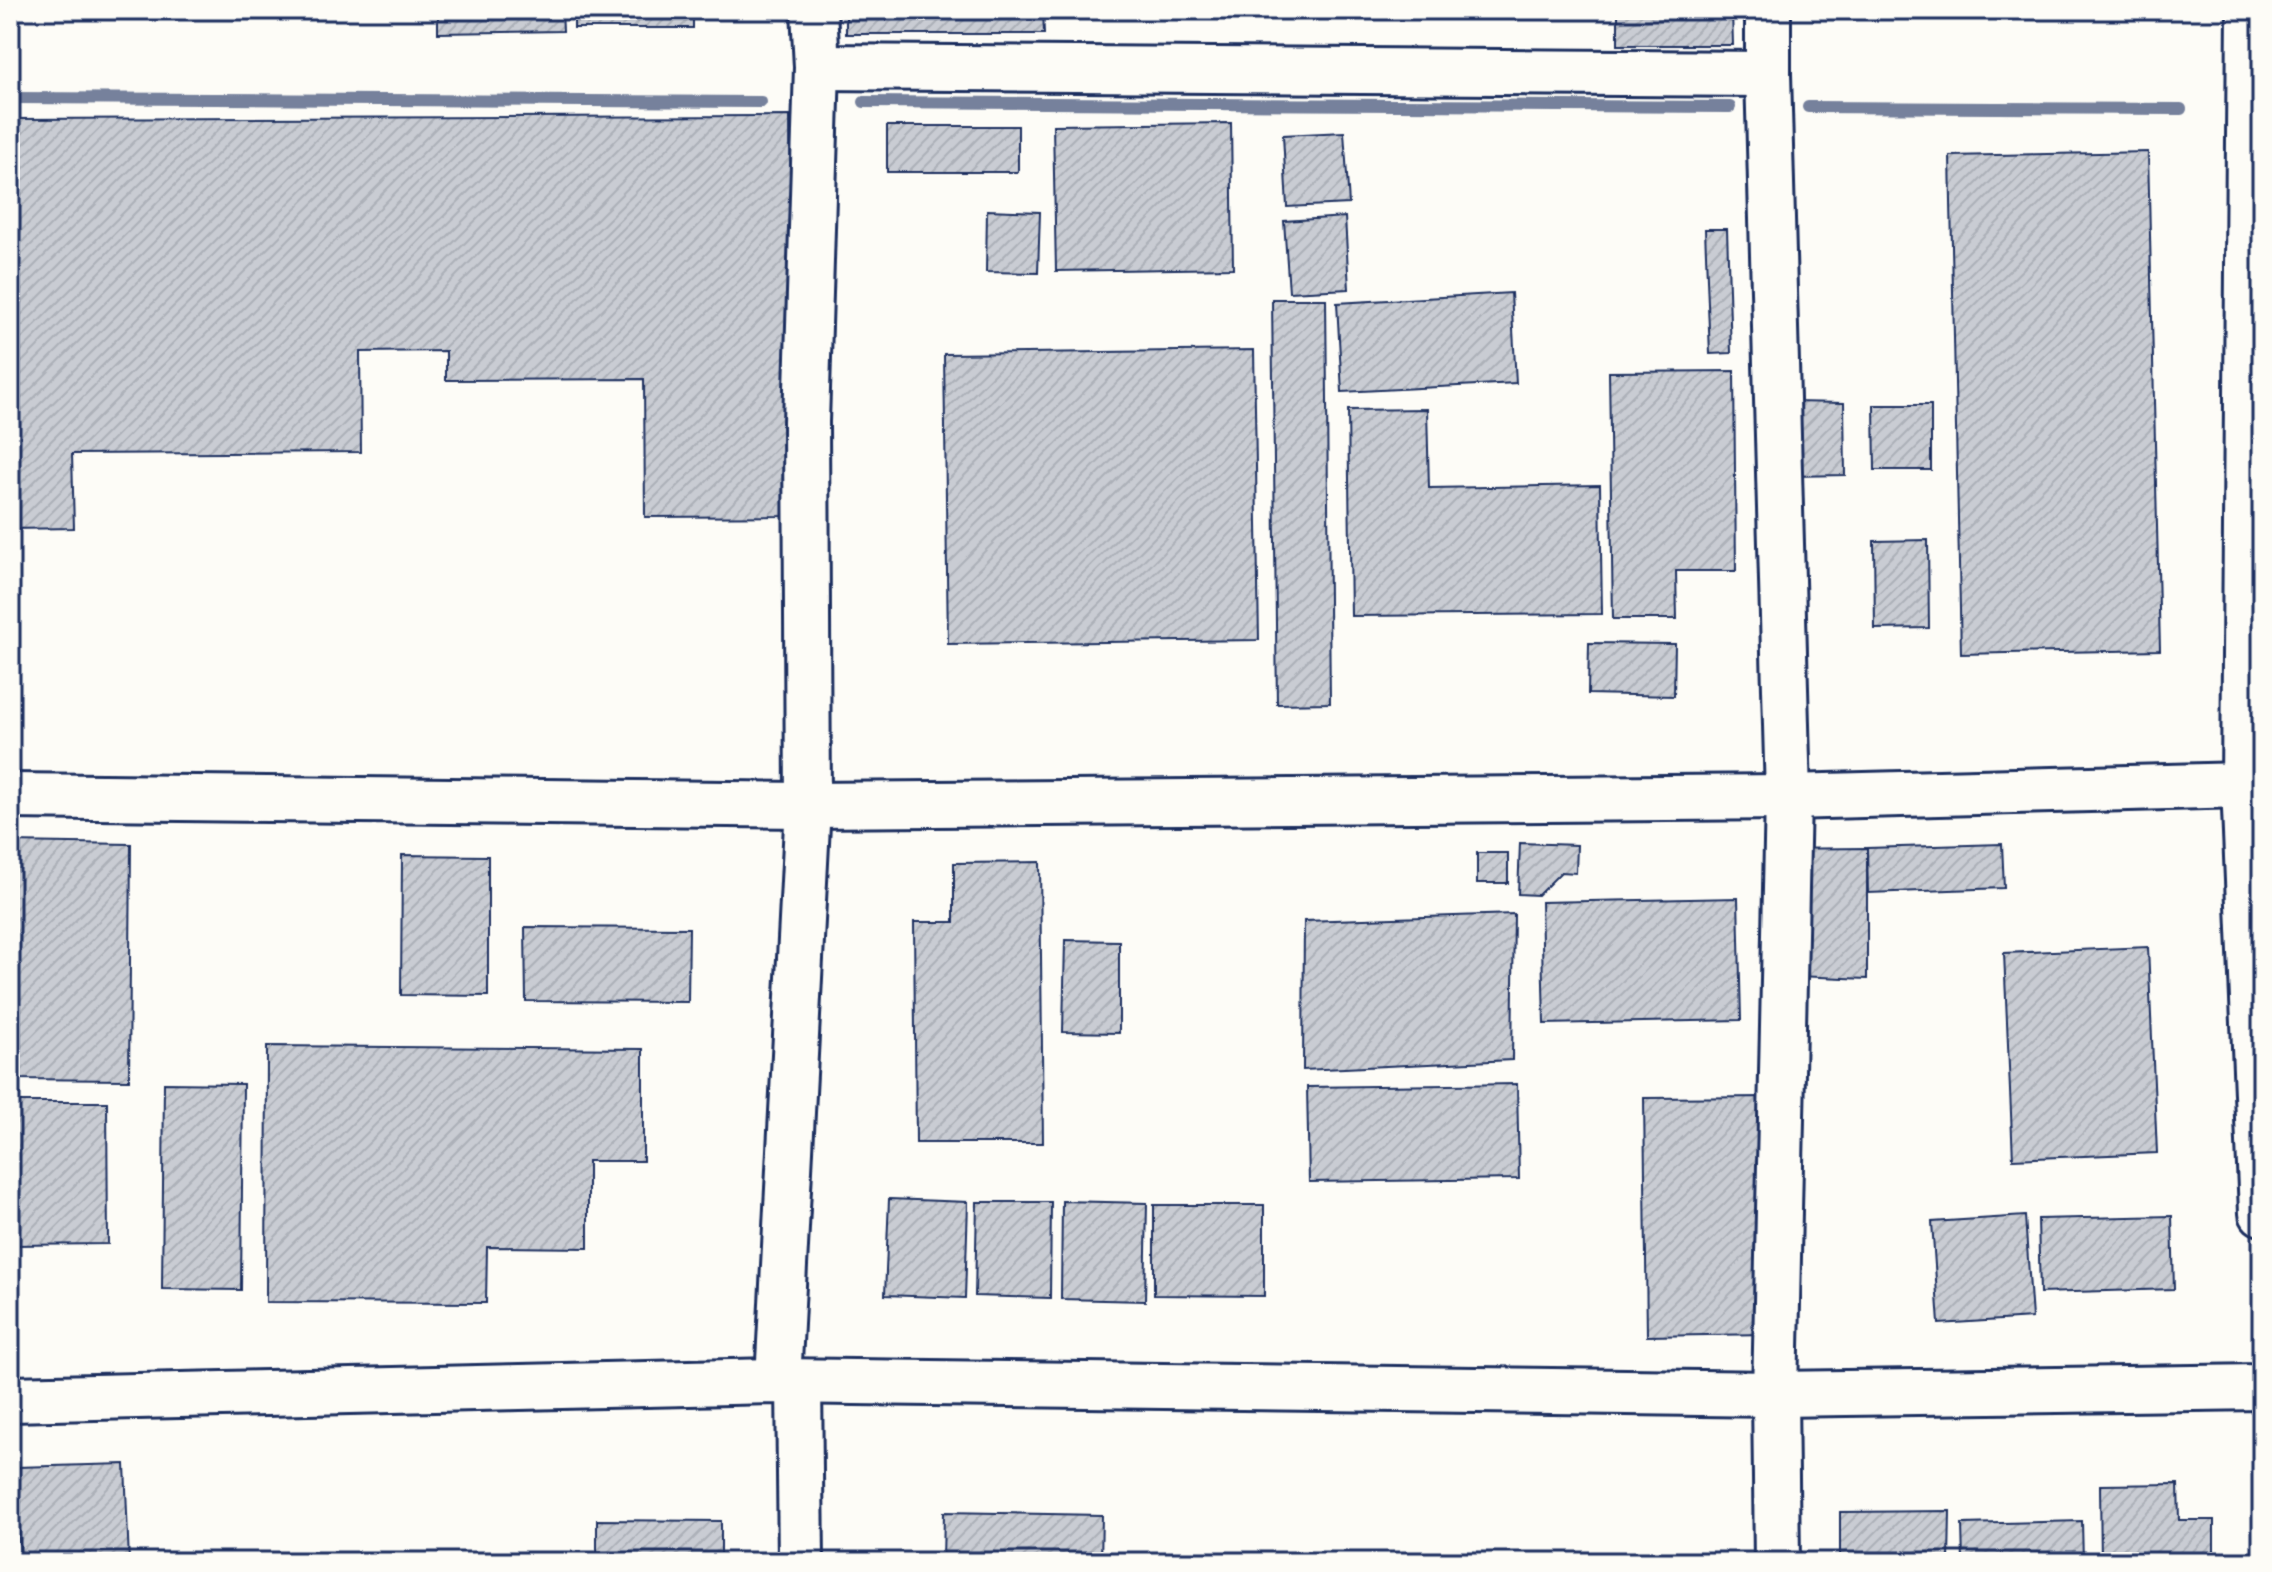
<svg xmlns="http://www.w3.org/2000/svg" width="2272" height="1572" font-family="Pangolin,sans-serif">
	<defs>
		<pattern id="building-hatch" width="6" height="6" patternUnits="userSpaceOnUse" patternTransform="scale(2)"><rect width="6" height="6" fill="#c9ccd3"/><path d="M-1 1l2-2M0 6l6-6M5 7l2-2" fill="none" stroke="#acb0b8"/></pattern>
	</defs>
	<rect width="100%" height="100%" fill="#fdfcf7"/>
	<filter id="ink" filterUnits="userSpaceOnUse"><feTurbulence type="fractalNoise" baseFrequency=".0125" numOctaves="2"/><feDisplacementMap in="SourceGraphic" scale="16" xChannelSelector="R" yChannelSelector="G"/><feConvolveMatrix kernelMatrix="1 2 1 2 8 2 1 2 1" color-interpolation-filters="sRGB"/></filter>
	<g filter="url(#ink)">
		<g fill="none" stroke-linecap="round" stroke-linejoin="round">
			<g stroke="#76819c" stroke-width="12">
				<path d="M10,98L761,102"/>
				<path d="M864,102L1730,107"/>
				<path d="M1808,107L2181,109"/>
			</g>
		</g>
		<g fill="url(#building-hatch)" stroke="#1b2f5e" stroke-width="2">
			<path d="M438,10H562L563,31L438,33Z"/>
			<rect x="574" y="10" width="119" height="18"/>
			<path d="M846,10H1043L1044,34H846Z"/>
			<path d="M1618,10H1732L1733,45H1618Z"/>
			<path d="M790,116L793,516L645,517L644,379L446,380V351L360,352L361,452L72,454L74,528L10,529V119Z"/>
			<path d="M1231,123L1233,268L1056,271L1053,125Z"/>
			<rect x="887" y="126" width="131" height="46"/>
			<path d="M1344,132L1349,204L1287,207L1283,135Z"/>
			<path d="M2148,152L2160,650L1961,654L1950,156Z"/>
			<path d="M987,210L1040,212L1038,273L986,272Z"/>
			<path d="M1345,217L1349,289L1289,292L1284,221Z"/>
			<path d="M1705,229H1727L1731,353L1710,354Z"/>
			<path d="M1511,293L1516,383L1342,392L1337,303Z"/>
			<path d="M1272,299H1326L1330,703L1277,704Z"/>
			<path d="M1254,350L1259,640L948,644L944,354Z"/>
			<path d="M1734,371L1736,571H1676L1677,619H1613L1609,372Z"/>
			<path d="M1793,402L1844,403L1845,475L1794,476Z"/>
			<path d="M1874,405H1931V470H1875Z"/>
			<path d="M1427,409L1429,488L1600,485L1602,614L1351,616L1348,410Z"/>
			<path d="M1928,540L1929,628L1875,629L1874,541Z"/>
			<path d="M1589,643L1675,644L1674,696L1588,694Z"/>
			<path d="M10,842L131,844L129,1080L10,1079Z"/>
			<path d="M1520,843L1577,845L1576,873L1561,872L1538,895L1518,894Z"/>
			<path d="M2002,844L2004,888L1868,893L1867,848Z"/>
			<path d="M1867,848V979L1773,975L1771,849Z"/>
			<rect x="1477" y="853" width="31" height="30"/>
			<path d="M402,855L488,856V996L401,995Z"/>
			<path d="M1040,862L1043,1143H916L914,922H954V863Z"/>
			<path d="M1738,898L1741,1020L1544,1024L1541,902Z"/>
			<path d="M1514,914L1512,1060L1303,1070L1304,921Z"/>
			<path d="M525,927L689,928L688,1002L526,1001Z"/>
			<path d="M1065,940L1119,941V1033L1063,1032Z"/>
			<path d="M2148,947L2157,1153L2013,1159L2004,953Z"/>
			<path d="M267,1046L643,1049V1161H588V1248L487,1247L486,1303L266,1302Z"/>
			<path d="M164,1083L243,1084L241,1290L162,1289Z"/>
			<path d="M1517,1084L1519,1179L1309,1182L1307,1087Z"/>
			<path d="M1767,1097L1768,1334L1647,1336L1644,1098Z"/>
			<path d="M12,1102H107L108,1244L13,1245Z"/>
			<path d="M889,1199L968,1202L965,1298L885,1295Z"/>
			<path d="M1062,1201L1147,1203L1145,1301L1061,1299Z"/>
			<path d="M977,1202H1051L1050,1298L975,1296Z"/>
			<path d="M1154,1205H1264V1296L1154,1295Z"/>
			<path d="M2025,1216L2032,1318L1939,1324L1932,1222Z"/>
			<path d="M2172,1216L2174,1289L2040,1293L2038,1219Z"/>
			<path d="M125,1464L129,1562H20L16,1467Z"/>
			<path d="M2178,1484L2179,1520H2214V1562H2101L2100,1485Z"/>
			<path d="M1950,1511L1949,1562H1840V1512Z"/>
			<path d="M944,1512L1102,1515L1101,1562H943Z"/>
			<path d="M597,1520L721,1521V1562H597Z"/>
			<path d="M2082,1521L2083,1562H1963L1962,1524Z"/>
		</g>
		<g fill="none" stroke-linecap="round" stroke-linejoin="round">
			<g stroke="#1b2f5e" stroke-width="50">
				<g id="minor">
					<path d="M1768,10V74L1788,797L1775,1394L1777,1562"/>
					<path d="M2250,10L2244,785L2262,1213"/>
					<path d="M817,67L1768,74"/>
					<path d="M10,796L808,805L1788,797L2244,785"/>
					<path d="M778,1381L808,805L806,422L817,67L814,10"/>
					<path d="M799,1383L801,1562"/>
					<path d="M10,1399L778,1381L1775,1394L2262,1387"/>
				</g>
			</g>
			<use href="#minor" stroke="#fdfcf7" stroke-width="44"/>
		</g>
	</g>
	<rect width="2272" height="1572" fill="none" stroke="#fdfcf7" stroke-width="40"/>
	<rect x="20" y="20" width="2232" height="1532" fill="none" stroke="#1b2f5e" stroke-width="3" filter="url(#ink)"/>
</svg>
